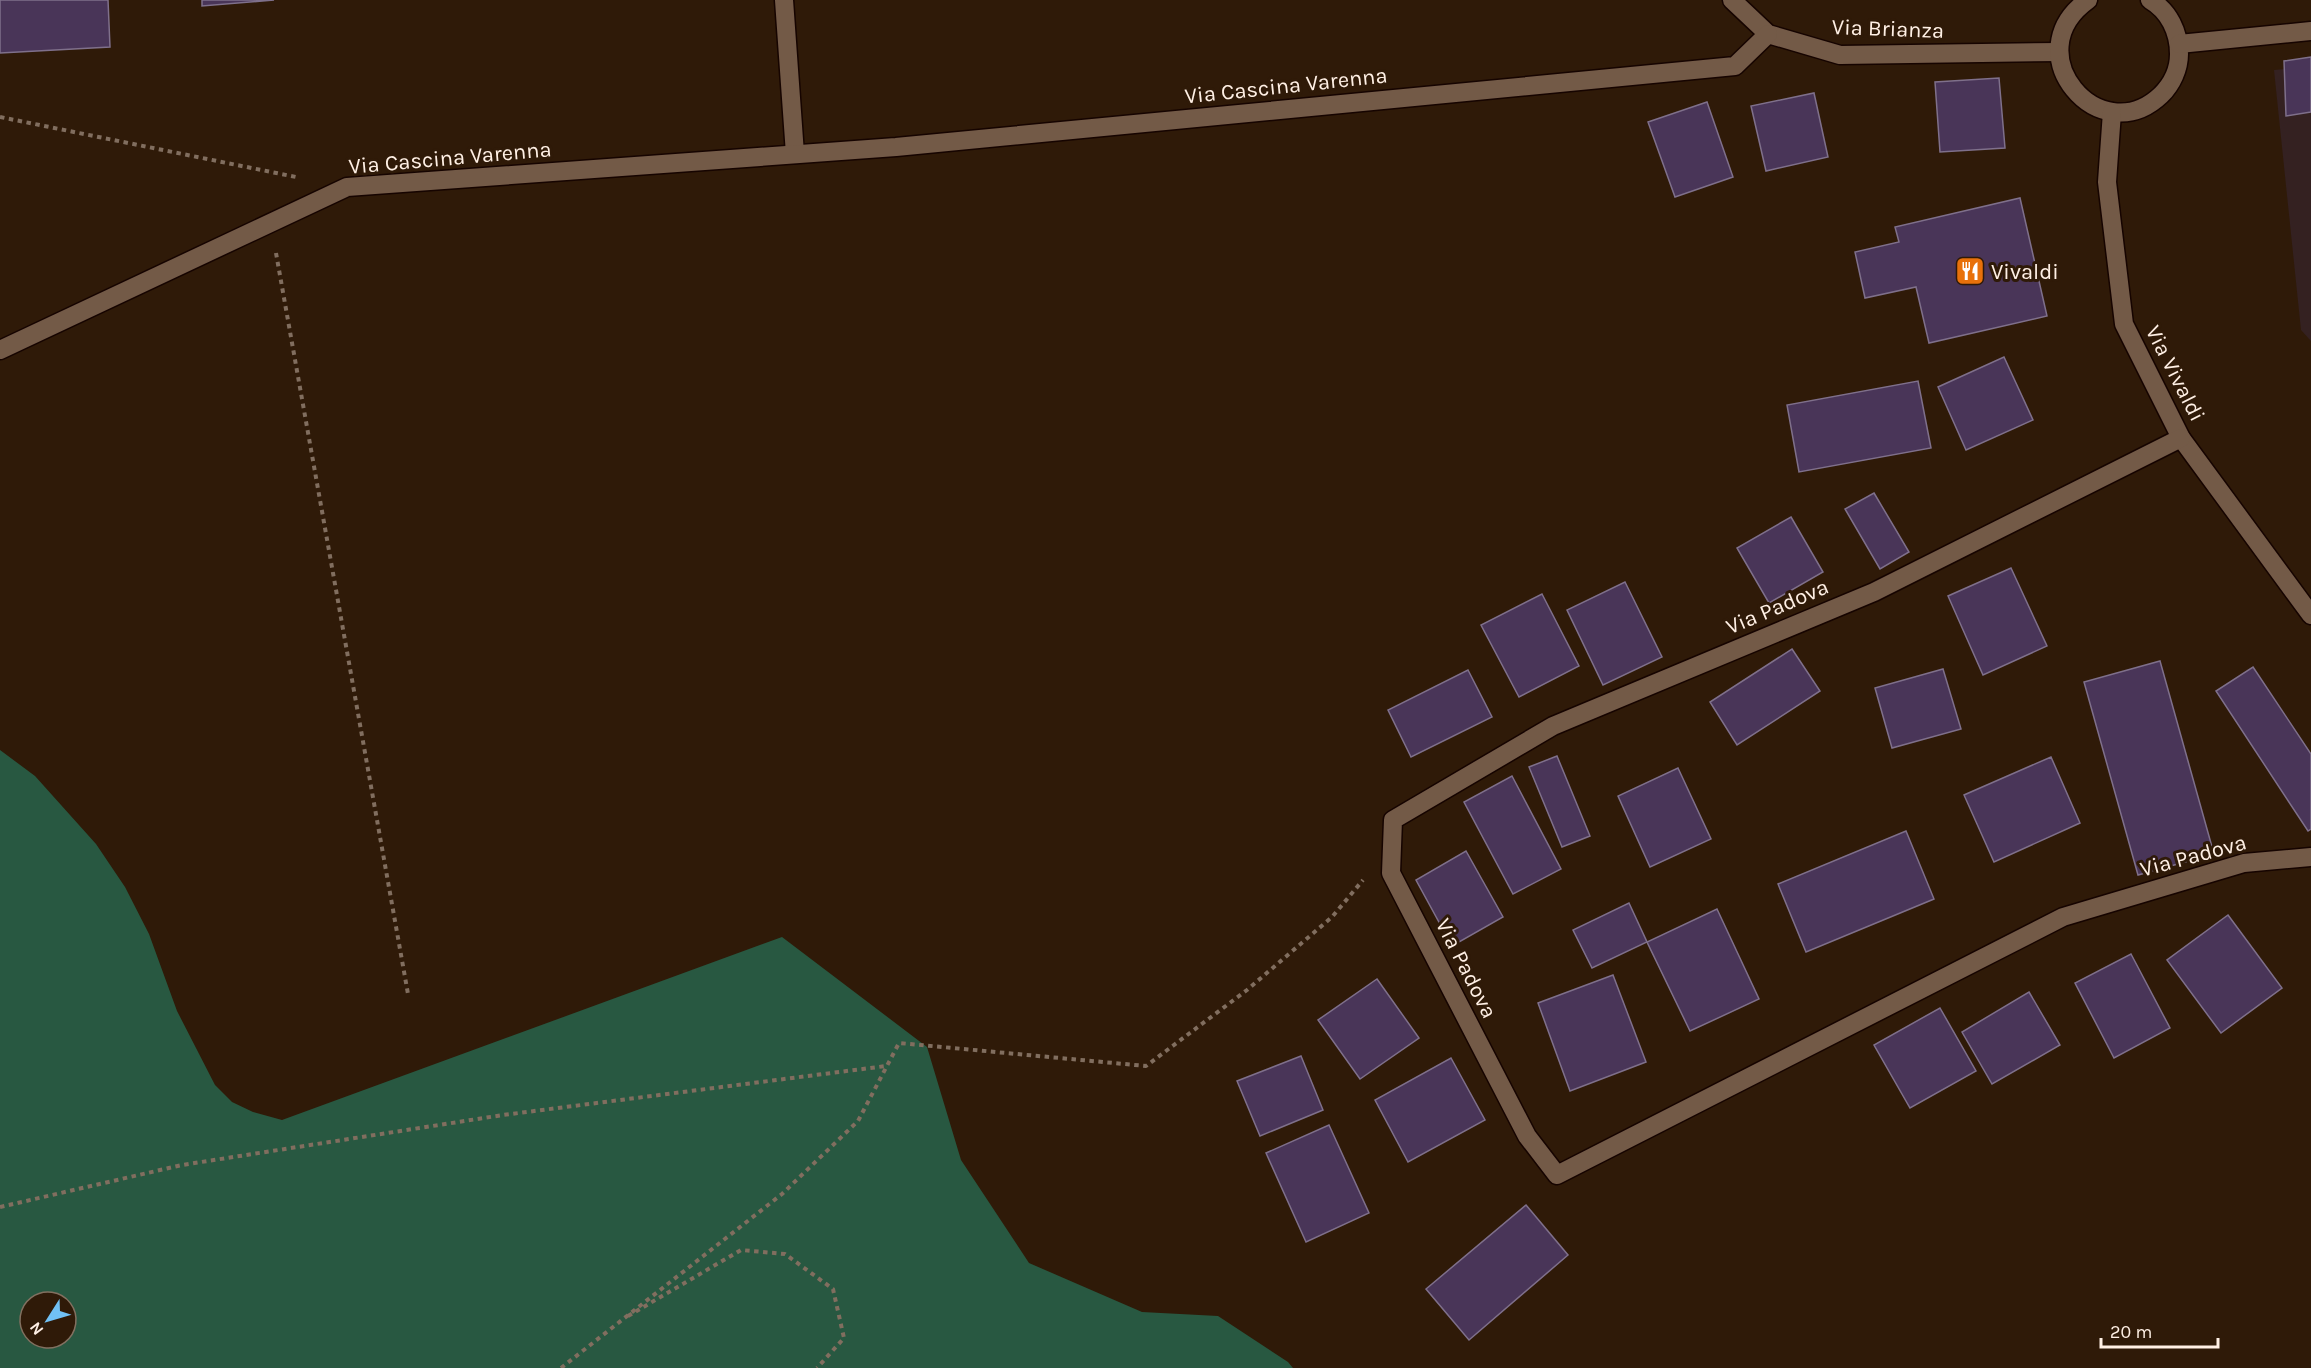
<svg xmlns="http://www.w3.org/2000/svg" width="2311" height="1368" font-family="Karla,sans-serif">
	<rect width="100%" height="100%" fill="#2f1a08"/>
	<path fill="#342121" d="M2311,67V341L2301,330L2274,70Z"/>
	<path fill="#285841" fill-rule="evenodd" d="M0,750L35,776L96,844L125,887L149,934L177,1011L215,1085L232,1102L253,1112L282,1120L782,937L927,1047L961,1160L1029,1263L1142,1312L1218,1316L1288,1362L1293,1368H0ZM30,1302H66V1338H30Z"/>
	<g fill="#493558" stroke="#7f708b" stroke-width="1.5">
		<path d="M0,0H108L110,47L0,53Z"/>
		<path d="M202,0H274L202,6Z"/>
		<path d="M2311,57V112L2286,116L2284,61Z"/>
		<path d="M1999,78L2005,148L1940,152L1935,82Z"/>
		<path d="M1814,93L1828,157L1766,171L1751,106Z"/>
		<path d="M1707,102L1733,177L1675,197L1648,122Z"/>
		<path d="M2020,198L2047,316L1929,343L1916,287L1865,298L1855,252L1899,242L1895,227Z"/>
		<path d="M2004,357L2033,420L1966,450L1938,387Z"/>
		<path d="M1918,381L1931,448L1799,472L1787,405Z"/>
		<path d="M1874,493L1909,552L1880,569L1845,509Z"/>
		<path d="M1791,517L1823,572L1769,603L1737,548Z"/>
		<path d="M2011,568L2047,646L1983,675L1948,596Z"/>
		<path d="M1625,582L1662,657L1603,685L1567,610Z"/>
		<path d="M1542,594L1579,666L1519,697L1481,625Z"/>
		<path d="M1792,649L1820,691L1737,745L1710,702Z"/>
		<path d="M2160,661L2214,854L2138,875L2084,682Z"/>
		<path d="M2253,667L2311,754V829L2308,831L2216,691Z"/>
		<path d="M1943,669L1961,729L1892,748L1875,688Z"/>
		<path d="M1468,670L1492,717L1411,757L1388,710Z"/>
		<path d="M1557,756L1590,836L1562,847L1529,767Z"/>
		<path d="M2051,757L2080,823L1994,862L1964,795Z"/>
		<path d="M1678,768L1711,839L1650,867L1618,796Z"/>
		<path d="M1512,776L1561,869L1513,894L1464,802Z"/>
		<path d="M1906,831L1934,899L1806,952L1778,884Z"/>
		<path d="M1466,851L1503,917L1452,946L1416,880Z"/>
		<path d="M1629,903L1647,942L1592,968L1573,930Z"/>
		<path d="M1717,909L1759,999L1690,1031L1647,942Z"/>
		<path d="M2228,915L2282,988L2221,1033L2167,960Z"/>
		<path d="M2131,954L2170,1028L2114,1058L2075,983Z"/>
		<path d="M1613,975L1646,1062L1570,1091L1538,1003Z"/>
		<path d="M1377,979L1419,1038L1360,1079L1318,1020Z"/>
		<path d="M2029,992L2060,1045L1992,1084L1962,1032Z"/>
		<path d="M1940,1008L1976,1071L1910,1108L1874,1045Z"/>
		<path d="M1301,1056L1323,1110L1260,1136L1237,1081Z"/>
		<path d="M1451,1058L1485,1120L1408,1162L1375,1100Z"/>
		<path d="M1329,1125L1369,1213L1306,1242L1266,1153Z"/>
		<path d="M1526,1205L1568,1255L1469,1340L1426,1289Z"/>
	</g>
	<g fill="none" stroke-linecap="round" stroke-linejoin="round">
		<g stroke="#160400" stroke-width="21">
			<g id="minor">
				<path d="M784,0L795,154"/>
				<path d="M1732,0L1768,34L1840,55L2059,52"/>
				<path d="M2088,0C2014,53 2100,153 2161,95C2172,84 2179,69 2179,54C2179,32 2169,11 2150,0"/>
				<path d="M2179,44L2311,31"/>
				<path d="M2112,112L2107,182L2124,324L2181,438L2311,615"/>
				<path d="M0,350L347,187L896,147L1735,66L1768,34"/>
				<path d="M2181,438L1874,592L1553,726L1393,820L1391,873L1527,1136L1557,1175L2063,917L2244,863L2311,857"/>
			</g>
		</g>
		<g stroke="#816e5f" stroke-width="4" stroke-dasharray="4.5 4.5" stroke-linecap="butt">
			<path d="M0,117L296,177"/>
			<path d="M276,253L408,994"/>
			<path d="M0,1207L182,1165L503,1115L886,1066"/>
			<path d="M628,1316L741,1250L785,1254L833,1289L844,1338L817,1368"/>
			<path d="M561,1368L782,1194L858,1121L899,1043L1146,1066L1247,990L1332,917L1363,880"/>
		</g>
		<use href="#minor" stroke="#735a47" stroke-width="18"/>
	</g>
	<defs>
		<g id="restaurant-square" transform="scale(1.5)"><rect x="-9" y="-9" width="18" height="18" rx="4" fill="#e8710a" stroke="#2f1a08"/><path d="M-5-6h1v4h1v-4h1v4h1v-4h1v5L-1.5 .5V6h-2V.5L-5-1ZM5-6V6H3V1.5H1.5Q1.5-4 5-6Z" fill="#fff"/></g>
	</defs>
	<g fill-rule="evenodd">
		<use href="#restaurant-square" x="1970" y="271"/>
	</g>
	<g text-anchor="middle" stroke-width="6" stroke-linejoin="round" paint-order="stroke">
		<g font-size="22" fill="#fff0e5" stroke="#2f1a08">
			<text transform="translate(1888 28) rotate(2)" y="8">Via Brianza</text>
			<text transform="translate(1286 85) rotate(-6)" y="8">Via Cascina Varenna</text>
			<text transform="translate(450 157) rotate(-5)" y="8">Via Cascina Varenna</text>
			<text transform="translate(2176 373) rotate(63)" y="8">Via Vivaldi</text>
			<text transform="translate(1777 606) rotate(-23)" y="8">Via Padova</text>
			<text transform="translate(2193 855) rotate(-15)" y="8">Via Padova</text>
			<text transform="translate(1467 968) rotate(63)" y="8">Via Padova</text>
		</g>
		<g font-size="22" fill="#fff0e5" stroke="#2f1a08" text-anchor="start">
			<text x="1991" y="279">Vivaldi</text>
		</g>
	</g>
	<g transform="translate(48 1320) rotate(233)"><circle r="28" fill="#2f1a08" stroke="#827060" stroke-width="1.5"/>
	<path d="M0-4.5L10 22L0 15L-10 22Z" fill="#71c1f5"/>
	<text y="-9" font-size="16" font-weight="bold" text-anchor="middle" fill="#fff0e5">N</text>
	</g>
	<path d="M2101 1338v9h117v-9" fill="none" stroke="#fff0e5" stroke-width="3"/>
	<text x="2110" y="1338" font-size="18" fill="#fff0e5" stroke="#2f1a08" stroke-width="4.5" paint-order="stroke">20 m</text>
</svg>
